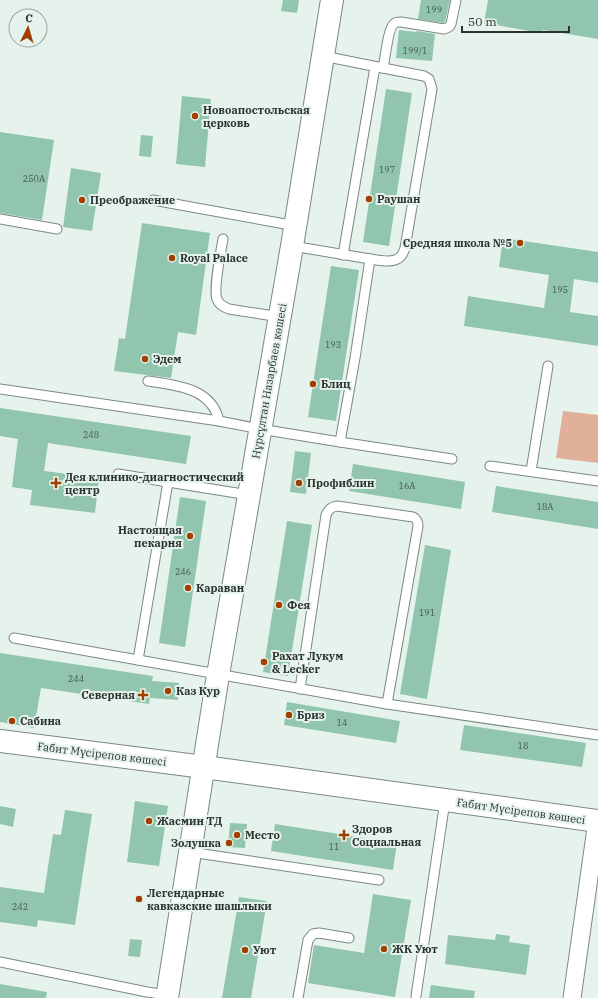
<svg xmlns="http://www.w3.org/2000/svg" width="598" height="998" font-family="'IBM Plex Serif',serif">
	<rect width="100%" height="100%" fill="#e5f3ec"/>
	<path fill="#e0b09b" d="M563,411L598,415V463L556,458Z"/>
	<g fill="#92c5ae">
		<path d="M283,0H299L297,13L281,11Z"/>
		<path d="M421,0H450L445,22L443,23L418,19Z"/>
		<path d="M488,0H598V39L543,30L542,33L484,23Z"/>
		<path d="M399,30L416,32L417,31L435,34L432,61L396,58Z"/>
		<path d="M386,89L412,93L389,246L363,242Z"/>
		<path d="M182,96L211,99L205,167L176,164Z"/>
		<path d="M0,132L54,140L42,220L0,213Z"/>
		<path d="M141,135L153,136L151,157L139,156Z"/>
		<path d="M71,168L101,173L92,231L63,227Z"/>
		<path d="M142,223L210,233L196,335L178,332L171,378L114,371L119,338L125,339Z"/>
		<path d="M503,238L598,252V283L574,279L570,312L598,316V346L464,326L468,296L544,308L549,275L499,267Z"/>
		<path d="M331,266L359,270L336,421L308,417Z"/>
		<path d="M0,408L191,436L186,464L48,443L44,471L99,478L95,513L30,505L32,490L12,487L18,439L0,436Z"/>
		<path d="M295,451L311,453L306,494L290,492Z"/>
		<path d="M353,464L465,482L461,509L349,491Z"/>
		<path d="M496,486L598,502V529L492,512Z"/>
		<path d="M180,497L206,501L185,647L159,643Z"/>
		<path d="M287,521L312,525L288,676L263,672Z"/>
		<path d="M425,545L451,550L427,699L400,694Z"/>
		<path d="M0,653L153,676L152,681L179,683L178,700L150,698L149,704L41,688L34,728L0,722Z"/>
		<path d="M287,702L400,721L396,743L284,725Z"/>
		<path d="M464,725L586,743L582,767L460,750Z"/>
		<path d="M135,801L168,806L159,866L127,862Z"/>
		<path d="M0,806L16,809L13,827L0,824Z"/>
		<path d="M65,810L92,814L75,925L38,920L37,927L0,922V887L44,893L53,834L61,835Z"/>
		<path d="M230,823L247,824L245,848L228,847Z"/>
		<path d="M275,824L397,843L393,870L271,851Z"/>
		<path d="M373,894L411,900L395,997L308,983L314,945L364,953Z"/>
		<path d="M239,897L267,901L251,998H222Z"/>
		<path d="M496,934L510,936L509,942L530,945L526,975L445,964L448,935L495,940Z"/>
		<path d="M130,939L142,940L140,957L128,956Z"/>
		<path d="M0,984L47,992L46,998H0Z"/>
		<path d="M431,985L475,991L474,998H429Z"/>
	</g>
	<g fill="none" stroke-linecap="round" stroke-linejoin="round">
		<g stroke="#7c8882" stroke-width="11">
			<g id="lane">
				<path d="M323,56L383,68C385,60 388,26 395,23C396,22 400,22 401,22L444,29L449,27L451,24L456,0"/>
				<path d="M153,200L296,226"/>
				<path d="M0,219L57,229"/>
				<path d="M223,239C221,251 213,290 217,299C219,305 224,307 229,309L280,317"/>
				<path d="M292,246C316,250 340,254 364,258C373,259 386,263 395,260C401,258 403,254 405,248L432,89L429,79L424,76L383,68"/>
				<path d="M343,255L375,67"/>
				<path d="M148,381C176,385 212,388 219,421L260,429L340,442L355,358L370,259"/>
				<path d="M0,389L219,421"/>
				<path d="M340,442L452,459"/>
				<path d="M490,466L598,481"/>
				<path d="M531,471L548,366"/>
				<path d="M118,474L249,495"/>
				<path d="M14,638L387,704L598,735"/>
				<path d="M138,660L168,482"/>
				<path d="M300,689L326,515C329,509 331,507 337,506L413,517C417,519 418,521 418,526L387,704"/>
				<path d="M190,852L379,880"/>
				<path d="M0,962L147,992L167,995"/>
				<path d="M416,996L445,801"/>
				<path d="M298,998L308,940L313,934L319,933L349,938"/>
			</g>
		</g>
		<g stroke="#7c8882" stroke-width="19">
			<path id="street" d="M572,998L597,821"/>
		</g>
		<g stroke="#7c8882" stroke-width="24">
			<g id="secondary">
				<path d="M0,741L204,767L598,821"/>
				<path d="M167,998L218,675L292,246L332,0"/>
			</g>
		</g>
		<use href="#lane" stroke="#fff" stroke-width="9"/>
		<use href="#street" stroke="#fff" stroke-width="17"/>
		<use href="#secondary" stroke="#fff" stroke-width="22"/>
	</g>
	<g fill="#a13f00" stroke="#e5f3ec" stroke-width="1.5">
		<circle cx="195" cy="116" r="4"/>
		<circle cx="369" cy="199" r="4"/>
		<circle cx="82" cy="200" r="4"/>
		<circle cx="520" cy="243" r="4"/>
		<circle cx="172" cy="258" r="4"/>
		<circle cx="145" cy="359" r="4"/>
		<circle cx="313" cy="384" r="4"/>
		<path d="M54 477h4v4h4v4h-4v4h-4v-4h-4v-4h4z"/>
		<circle cx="299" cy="483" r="4"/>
		<circle cx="190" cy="536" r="4"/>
		<circle cx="188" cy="588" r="4"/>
		<circle cx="279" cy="605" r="4"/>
		<circle cx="264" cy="662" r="4"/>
		<circle cx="168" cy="691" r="4"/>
		<path d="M141 689h4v4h4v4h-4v4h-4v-4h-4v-4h4z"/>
		<circle cx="289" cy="715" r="4"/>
		<circle cx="12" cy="721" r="4"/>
		<circle cx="149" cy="821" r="4"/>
		<circle cx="237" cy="835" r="4"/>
		<path d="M342 829h4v4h4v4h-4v4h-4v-4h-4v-4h4z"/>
		<circle cx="229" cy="843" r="4"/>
		<circle cx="139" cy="899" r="4"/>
		<circle cx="384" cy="949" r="4"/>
		<circle cx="245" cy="950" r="4"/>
	</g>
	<g text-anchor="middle" stroke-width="4" stroke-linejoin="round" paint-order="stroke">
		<g font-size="9" fill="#46574f">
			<text x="434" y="13">199</text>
			<text x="415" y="54">199/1</text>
			<text x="387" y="173">197</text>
			<text x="34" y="182">250А</text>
			<text x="560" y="293">195</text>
			<text x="333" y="348">193</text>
			<text x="91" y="438">248</text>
			<text x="407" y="489">16А</text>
			<text x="545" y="510">18А</text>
			<text x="183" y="575">246</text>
			<text x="427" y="616">191</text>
			<text x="76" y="682">244</text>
			<text x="342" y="726">14</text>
			<text x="523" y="749">18</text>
			<text x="334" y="850">11</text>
			<text x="20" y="910">242</text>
		</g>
		<g font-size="11" font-weight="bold" fill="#2c322f" stroke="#e5f3ec" text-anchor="start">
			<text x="203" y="114">Новоапостольская<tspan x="203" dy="13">церковь</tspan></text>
			<text x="377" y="203">Раушан</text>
			<text x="90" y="204">Преображение</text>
			<text x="512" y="247" text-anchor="end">Средняя школа №5</text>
			<text x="180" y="262">Royal Palace</text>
			<text x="153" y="363">Эдем</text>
			<text x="321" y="388">Блиц</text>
			<text x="65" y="481">Дея клинико-диагностический<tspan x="65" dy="13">центр</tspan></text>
			<text x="307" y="487">Профиблин</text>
			<text x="182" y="534" text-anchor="end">Настоящая<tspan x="182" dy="13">пекарня</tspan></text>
			<text x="196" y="592">Караван</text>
			<text x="287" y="609">Фея</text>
			<text x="272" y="660">Рахат Лукум<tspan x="272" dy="13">&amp; Lecker</tspan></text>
			<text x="176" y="695">Каз Кур</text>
			<text x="135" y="699" text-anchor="end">Северная</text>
			<text x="297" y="719">Бриз</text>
			<text x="20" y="725">Сабина</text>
			<text x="157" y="825">Жасмин ТД</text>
			<text x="352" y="833">Здоров<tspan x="352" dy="13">Социальная</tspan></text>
			<text x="245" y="839">Место</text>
			<text x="221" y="847" text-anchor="end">Золушка</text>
			<text x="147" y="897">Легендарные<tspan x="147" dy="13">кавказские шашлыки</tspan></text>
			<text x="392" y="953">ЖК Уют</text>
			<text x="253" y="954">Уют</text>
		</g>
		<g font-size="11" fill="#2c322f" stroke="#e5f3ec">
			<text transform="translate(269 381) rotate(-80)" y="4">Нұрсұлтан Назарбаев көшесі</text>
			<text transform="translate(102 754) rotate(7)" y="4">Ғабит Мүсірепов көшесі</text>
			<text transform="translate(521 811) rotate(8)" y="4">Ғабит Мүсірепов көшесі</text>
		</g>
	</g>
	<g transform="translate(28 28) rotate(5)"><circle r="19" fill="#e5f3ec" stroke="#9ba6a0"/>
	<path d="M0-3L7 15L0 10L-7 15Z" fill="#a13f00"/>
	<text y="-6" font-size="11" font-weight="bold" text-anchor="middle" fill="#2c322f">С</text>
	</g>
	<path d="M462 26v6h107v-6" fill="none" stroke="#2c322f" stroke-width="2"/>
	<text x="468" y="26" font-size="12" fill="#2c322f" stroke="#e5f3ec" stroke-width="3" paint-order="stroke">50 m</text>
</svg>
